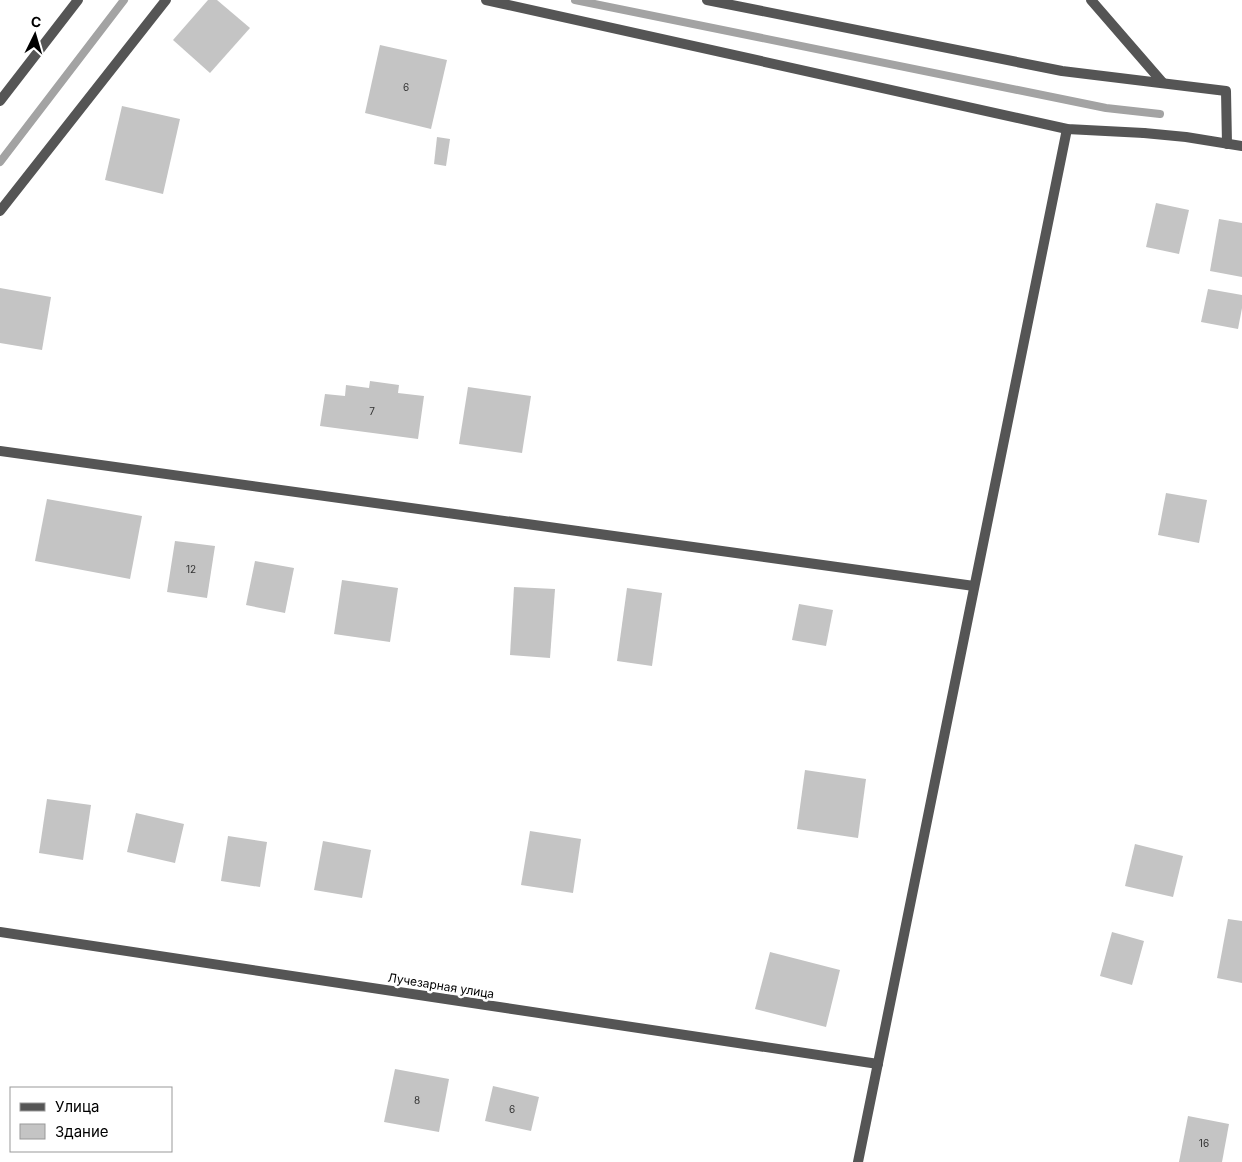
<svg xmlns="http://www.w3.org/2000/svg" width="1242" height="1162" font-family="Inter,sans-serif">
	<rect width="100%" height="100%" fill="#fff"/>
	<g fill="none" stroke-linecap="round" stroke-linejoin="round">
		<g stroke="#a3a3a3" stroke-width="8">
			<path d="M575,0L1106,108L1160,114"/>
			<path d="M0,162L124,0"/>
		</g>
	</g>
	<g fill="#c4c4c4">
		<path d="M208,0H217L250,28L210,73L173,40Z"/>
		<path d="M380,45L447,60L431,129L365,113Z"/>
		<path d="M122,106L180,119L163,194L105,180Z"/>
		<path d="M437,137L450,139L446,166L434,164Z"/>
		<path d="M1156,203L1189,210L1179,254L1146,247Z"/>
		<path d="M1219,219L1242,223V277L1210,271Z"/>
		<path d="M0,288L51,297L42,350L0,343Z"/>
		<path d="M1208,289L1242,295V308L1238,329L1201,322Z"/>
		<path d="M370,381L399,385L398,393L424,396L418,439L320,426L325,394L345,396L346,385L369,388Z"/>
		<path d="M468,387L531,396L522,453L459,444Z"/>
		<path d="M1166,493L1207,500L1199,543L1158,535Z"/>
		<path d="M47,499L142,516L130,579L35,561Z"/>
		<path d="M175,541L215,546L207,598L167,592Z"/>
		<path d="M255,561L294,568L285,613L246,605Z"/>
		<path d="M342,580L398,588L390,642L334,634Z"/>
		<path d="M514,587L555,589L550,658L510,655Z"/>
		<path d="M627,588L662,593L652,666L617,661Z"/>
		<path d="M799,604L833,610L826,646L792,640Z"/>
		<path d="M805,770L866,779L858,838L797,829Z"/>
		<path d="M47,799L91,805L83,860L39,853Z"/>
		<path d="M136,813L184,824L175,863L127,852Z"/>
		<path d="M530,831L581,839L573,893L521,885Z"/>
		<path d="M228,836L267,842L260,887L221,881Z"/>
		<path d="M323,841L371,850L362,898L314,890Z"/>
		<path d="M1135,844L1183,856L1173,897L1125,886Z"/>
		<path d="M1228,919L1242,921V983L1217,978Z"/>
		<path d="M1112,932L1144,941L1132,985L1100,976Z"/>
		<path d="M770,952L840,970L826,1027L755,1009Z"/>
		<path d="M395,1069L449,1079L439,1132L384,1122Z"/>
		<path d="M493,1086L539,1097L531,1131L485,1121Z"/>
		<path d="M1188,1116L1229,1124L1222,1162H1179Z"/>
	</g>
	<g fill="none" stroke-linecap="round" stroke-linejoin="round">
		<g stroke="#555" stroke-width="10">
			<path d="M486,0L1067,129L1144,133"/>
			<path d="M707,0L1062,71L1226,91L1227,144"/>
			<path d="M1091,0L1163,83"/>
			<path d="M0,101L78,0"/>
			<path d="M0,211L166,0"/>
			<path d="M0,451L974,586"/>
			<path d="M0,932L878,1064"/>
			<path d="M858,1162L1067,129"/>
		</g>
		<path stroke="#555" stroke-width="10" d="M1144,133L1186,137L1242,146"/>
	</g>
	<g text-anchor="middle" stroke-width="5" stroke-linejoin="round" paint-order="stroke">
		<g font-size="10" fill="#313131">
			<text x="406" y="91">6</text>
			<text x="372" y="415">7</text>
			<text x="191" y="573">12</text>
			<text x="417" y="1104">8</text>
			<text x="512" y="1113">6</text>
			<text x="1204" y="1147">16</text>
		</g>
		<g font-size="12" fill="#000" stroke="#fff">
			<text transform="translate(441 986) rotate(9)" y="4">Лучезарная улица</text>
		</g>
	</g>
	<rect x="10" y="1087" width="162" height="65" fill="#ffffff" stroke="#999999"/>
	<rect x="20" y="1103" width="25" height="8" fill="#555555" stroke="#999999"/>
	<text x="55" y="1112" font-size="15" fill="#000000">Улица</text>
	<rect x="20" y="1124" width="25" height="15" fill="#c4c4c4" stroke="#999999"/>
	<text x="55" y="1137" font-size="15" fill="#000000">Здание</text>
	<g transform="translate(35 35) rotate(5)" stroke="#ffffff" stroke-width="4" paint-order="stroke">
	<path d="M0-4L9 19L0 12L-9 19Z" fill="#000000"/>
	<text y="-8" font-size="14" font-weight="bold" text-anchor="middle" fill="#000000">С</text>
	</g>
</svg>
